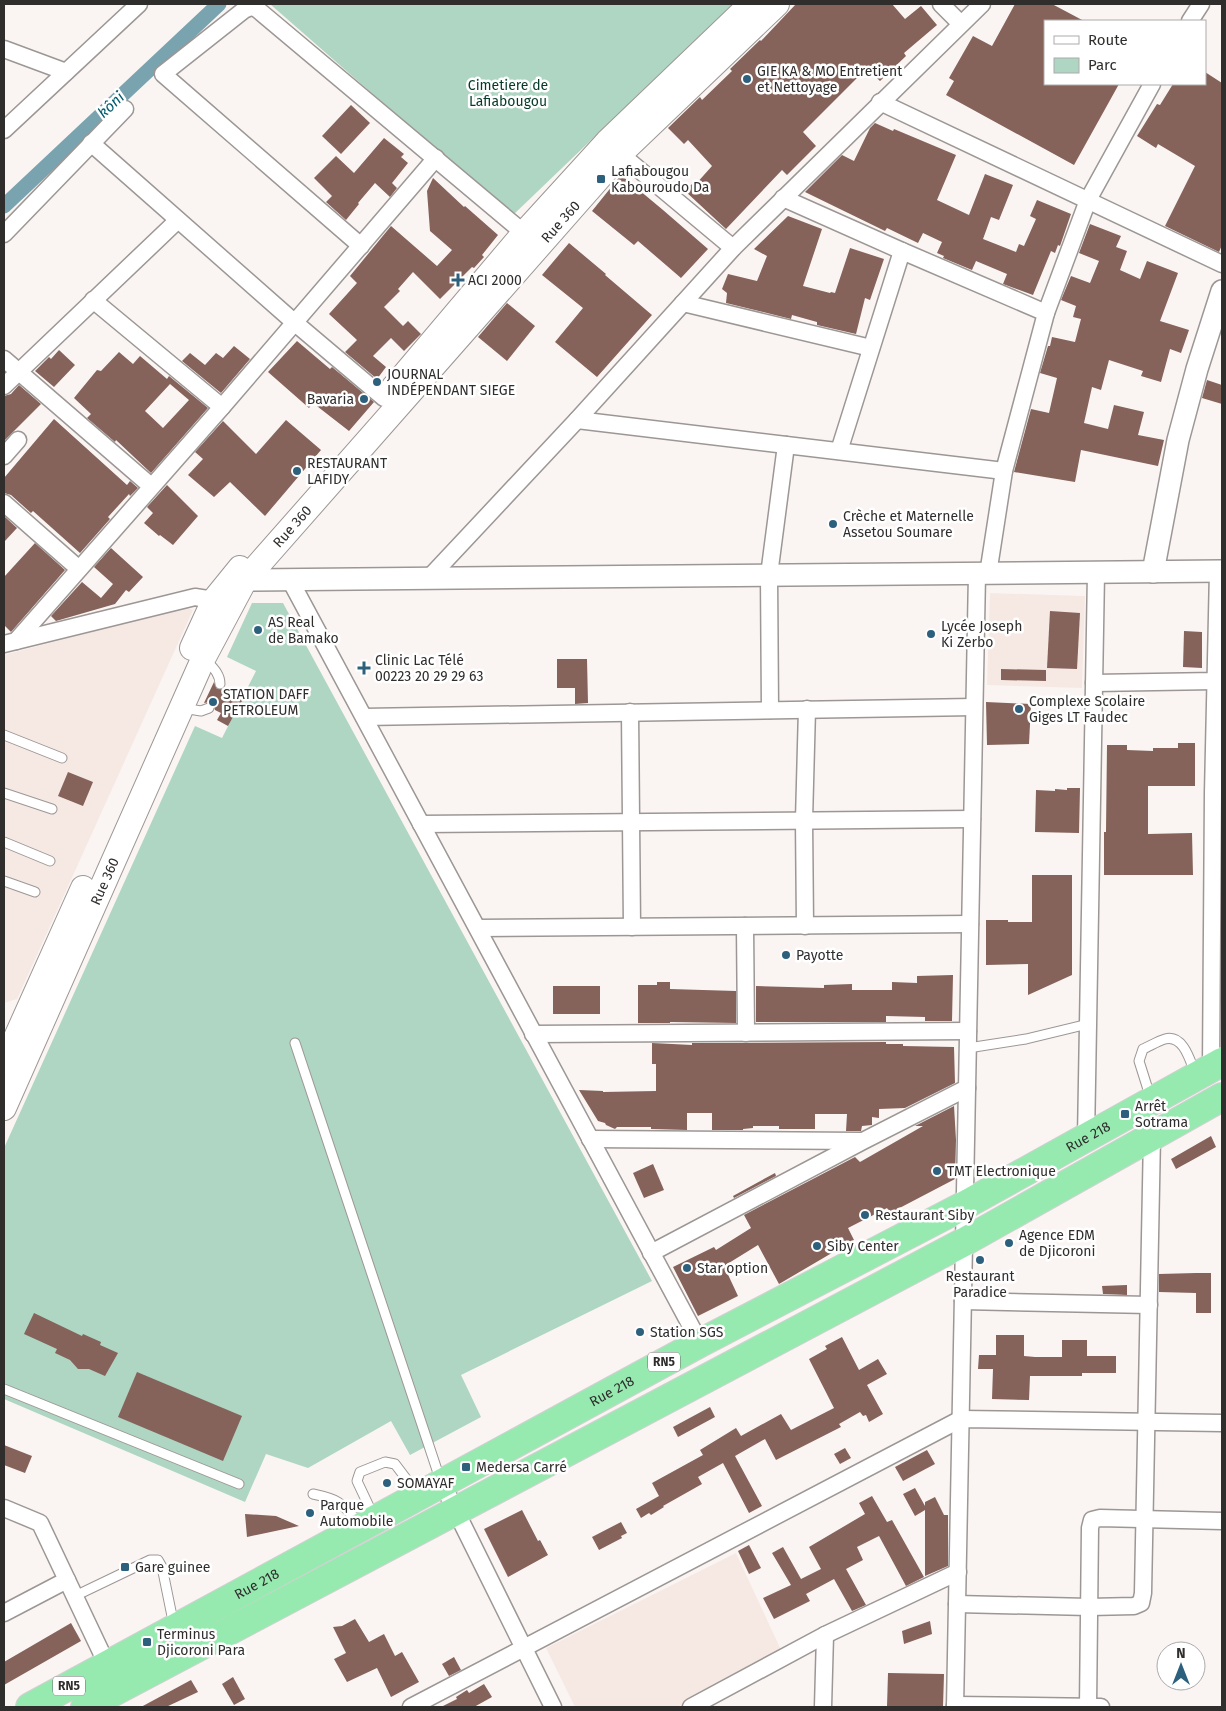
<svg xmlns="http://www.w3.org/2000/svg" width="1226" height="1711" font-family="'Fira Sans',sans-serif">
	<rect width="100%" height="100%" fill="#faf5f3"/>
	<g fill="#f6e9e3">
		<path d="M990,593L1085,596L1082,688L987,685Z"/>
		<path d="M185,607L193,610L17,999L4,1003V655Z"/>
		<path d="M736,1553L782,1652L677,1707H575L546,1648Z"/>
	</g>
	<g fill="#afd5c3">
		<path d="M270,4H733L512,216Z"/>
		<path d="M252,603H283L652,1281L461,1375L481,1417L410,1455L391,1421L308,1468L266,1454L245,1502L4,1399V1148L195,726L222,738L256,671L227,657Z"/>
	</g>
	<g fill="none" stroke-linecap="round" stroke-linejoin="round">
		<path stroke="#79a3ae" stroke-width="15" d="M4,206L219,4"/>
	</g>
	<g fill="#85625a" fill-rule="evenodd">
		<path d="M796,4H892L905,19L921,6L937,25L904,53L906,56L880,81L867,68L803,132L816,146L787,175L782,170L726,229L685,191L693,183L695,185L712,166L688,140L684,144L668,128L700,97L702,100L732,71L730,69L760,40L761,41Z"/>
		<path d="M1015,4H1052L1084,21H1045V84H1119L1074,165L946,95L954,81L949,78L973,36L992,46Z"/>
		<path d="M1205,72L1222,83V245L1219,252L1165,226L1195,166L1158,144L1156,148L1137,136L1157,104L1160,105L1173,84H1205Z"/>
		<path d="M351,105L370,123L341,154L322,136Z"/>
		<path d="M875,123L893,131L894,129L956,155L937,200L969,215L985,174L1013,185L999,220L991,217L983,239L1016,252L1019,244L1024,246L1036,219L1030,216L1037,200L1071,214L1060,246L1058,245L1055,253L1051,251L1033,295L1003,284L1007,274L976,261L972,270L943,258L944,256L937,253L942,242L923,233L918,243L887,228L885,231L805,192L842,155L854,161L870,128Z"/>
		<path d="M384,138L404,154L401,157L408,163L392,183L397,188L390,197L375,183L358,203L359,204L346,220L326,202L332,196L314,178L336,156L354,173Z"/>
		<path d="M621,175L663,210L708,249L681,278L638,241L634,245L592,211Z"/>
		<path d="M433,178L464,207L465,206L498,235L482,255L484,257L474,268L472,267L440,299L413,272L398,289L400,291L384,307L403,326L408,321L421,334L404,351L391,338L373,356L386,367L377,379L345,352L357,340L329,314L357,283L350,276L391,226L437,266L452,250L430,231L427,191Z"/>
		<path d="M788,216L822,229L803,286L830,293L831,292L835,293L850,248L884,259L870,300L865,298L856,334L817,325V322L792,315L791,319L726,303L727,293L722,289L728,274L757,281L767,256L754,249Z"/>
		<path d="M1090,224L1121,236L1116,247L1127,251L1120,270L1140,279L1147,261L1178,273L1160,321L1189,330L1181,353L1170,349L1161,382L1141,376L1143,371L1109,360L1101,390L1092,387L1084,423L1108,429L1114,405L1144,412L1138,435L1164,440L1158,466L1081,450L1075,482L1014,472L1031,409L1049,413L1057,378L1040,373L1048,346H1050L1052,337L1075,342L1081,319L1073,317L1076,306L1061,300L1071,276L1090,283L1099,261L1079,253Z"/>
		<path d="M569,243L606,274L605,275L652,315L597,377L555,342L583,308L542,275Z"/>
		<path d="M507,303L535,326L507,361L478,337Z"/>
		<path d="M297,341L330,369L332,367L374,402L349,431L313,403L309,408L268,372Z"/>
		<path d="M234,346L250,359L221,393L182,361L190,353L205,365L216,353L223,358Z"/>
		<path d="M59,350L75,365L54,387L35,371L49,357L51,359Z"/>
		<path d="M119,352L133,364L140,356L167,379L169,376L208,408L151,473L116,440L115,442L87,418L91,414L74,398L97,370L101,371ZM170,384L189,400L163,428L145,411Z"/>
		<path d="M1207,380L1222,385V404L1202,398Z"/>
		<path d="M19,385L41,404L4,441V396L11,394Z"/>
		<path d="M54,419L127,485L130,481L138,488L130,496L129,494L108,517L110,519L80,553L33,511L31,513L11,495L4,493V478Z"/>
		<path d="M286,420L321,450L265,516L230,482L214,497L188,475L203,459L195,452L223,421L256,454Z"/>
		<path d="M167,485L198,516L173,545L160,535L159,536L144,523L153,513L147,507Z"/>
		<path d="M4,516L17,528L4,542Z"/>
		<path d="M35,543L65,570L11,632L4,625V577Z"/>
		<path d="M111,548L143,577L129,592L126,590L115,604L56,621L51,616L82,582L101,598L113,584L94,567Z"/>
		<path d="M1050,611L1080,613L1077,669L1047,668Z"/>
		<path d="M1184,631L1202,632V668L1183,667Z"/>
		<path d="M557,659H587L588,703L575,704V688H557Z"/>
		<path d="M1001,669L1046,670V681L1001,680Z"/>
		<path d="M214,682L217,689H223L243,699L228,726L217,720L221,713L215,710L213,704L210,702L204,703Z"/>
		<path d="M986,702L1031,704L1029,744L987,745Z"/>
		<path d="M1178,743H1195V786H1148V834L1192,833L1193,875H1104V832H1106L1107,745H1127V750L1153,751V748H1178Z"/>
		<path d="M68,772L93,782L83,806L58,796Z"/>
		<path d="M1067,788H1080L1079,833L1035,832L1036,790L1055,791V789L1067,790Z"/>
		<path d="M1032,875H1072V975L1028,995V964L986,965V920H1008V922H1032Z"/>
		<path d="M953,975L952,1021H925V1017L886,1016V1022H756V986L824,988V985L852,984V990H892V982L917,983V976Z"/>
		<path d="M657,982H670V989L736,991V1023L670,1022V1023H638V985H657Z"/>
		<rect x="553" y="986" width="47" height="28"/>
		<path d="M886,1042V1044H903V1046L954,1047L955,1083L905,1108L879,1109V1118L872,1117V1125L862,1126L861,1131H846L847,1114H815V1129H779V1126H753V1128L743,1129V1130H712V1113H687V1130L651,1129V1127H617L615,1129L606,1125L605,1123L598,1121L579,1090L603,1091V1092L656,1091V1064H652V1043L692,1045V1043Z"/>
		<path d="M954,1106L956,1140L955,1179L890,1213L887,1208L848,1228L854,1240L779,1284L758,1245L724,1266L738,1296L698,1316L673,1267L714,1247L716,1250L751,1228L744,1215L855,1157L860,1162L923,1126H915Z"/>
		<path d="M1211,1136L1216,1147L1176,1169L1171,1159Z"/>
		<path d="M653,1164L664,1190L644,1198L633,1173Z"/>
		<path d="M775,1173L776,1176L734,1198L733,1196Z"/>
		<path d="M1196,1273H1211V1313H1196V1293L1159,1292V1274Z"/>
		<path d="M1127,1285V1295L1103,1294L1102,1286Z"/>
		<path d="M34,1313L82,1336L83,1334L101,1342L100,1345L118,1353L105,1376L89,1369H78L70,1360L55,1353L57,1349L24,1334Z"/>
		<path d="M996,1335H1024V1356L1035,1357H1062V1340H1087V1356H1116V1373H1082V1376H1030L1029,1400L992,1399L993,1369H978L979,1355H996Z"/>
		<path d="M842,1337L859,1370L878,1359L887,1374L867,1385L883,1414L869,1422L866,1415L863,1416L860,1412L839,1424L841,1427L776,1460L765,1439L735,1456L762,1506L749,1513L723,1463L698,1477L702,1484L663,1506L664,1507L651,1515L649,1513L641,1518L636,1509L659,1496L652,1483L703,1455L700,1450L736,1428L741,1436L781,1414L791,1430L834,1408L809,1359L827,1349L825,1346Z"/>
		<path d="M137,1372L242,1416L223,1461L118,1417Z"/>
		<path d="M710,1407L715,1417L678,1437L673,1427Z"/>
		<path d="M4,1445L32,1456L25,1473L4,1465Z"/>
		<path d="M845,1448L851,1458L840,1464L834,1454Z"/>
		<path d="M927,1450L935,1464L903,1481L895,1467Z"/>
		<path d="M915,1488L925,1506V1502L935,1497L944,1515H948V1566L925,1576V1510L915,1516L903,1494Z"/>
		<path d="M872,1496L887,1522L892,1520L924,1577L906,1586L879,1536L857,1547L863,1560L846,1569L866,1605L852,1611L834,1579L806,1594L810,1601L774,1619L763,1598L791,1585L772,1553L783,1547L801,1579L821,1569L809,1547L865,1514L859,1503Z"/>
		<path d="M522,1510L538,1541L540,1540L548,1555L508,1577L484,1529Z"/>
		<path d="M245,1514L276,1516L299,1526L247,1537Z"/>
		<path d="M621,1522L627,1533L621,1536L622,1538L599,1550L592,1537Z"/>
		<path d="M749,1545L761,1568L749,1574L738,1551Z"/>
		<path d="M355,1619L369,1642L384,1634L395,1656L402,1652L419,1682L391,1697L377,1668L347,1682L334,1659L346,1653L333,1627L342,1626Z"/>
		<path d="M930,1621L932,1634L904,1644L902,1631Z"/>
		<path d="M71,1623L81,1641L4,1685V1662Z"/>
		<path d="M454,1657L461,1670L449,1676L442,1664Z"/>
		<path d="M888,1673L944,1674L943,1707H887Z"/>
		<path d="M233,1677L245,1699L234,1705L222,1684Z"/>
		<path d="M191,1680L198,1692L166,1707H141Z"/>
		<path d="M484,1684L492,1697L474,1707H441L457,1699L456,1697L467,1690L469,1693Z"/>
	</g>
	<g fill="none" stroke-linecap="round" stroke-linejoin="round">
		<g stroke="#9c9795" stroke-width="11">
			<g id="service">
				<path d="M205,659C212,667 220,673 220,684"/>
				<path d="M183,708L201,711L209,708"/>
				<path d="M4,735L62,758"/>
				<path d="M4,793L52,809"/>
				<path d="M4,842L50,861"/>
				<path d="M4,881L35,892"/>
				<path d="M295,1043L441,1482"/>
				<path d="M968,1048L1026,1039L1088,1024"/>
				<path d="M1151,1099L1139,1061L1143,1049C1150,1046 1158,1041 1165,1039C1183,1034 1190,1060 1195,1073"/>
				<path d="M4,1389L239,1484"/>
				<path d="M313,1494C341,1500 341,1503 360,1524"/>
				<path d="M374,1517L357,1481L360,1472L385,1462L395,1464L417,1493"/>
				<path d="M75,1596L150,1560H158L162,1567L174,1626"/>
			</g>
		</g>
		<g stroke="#9c9795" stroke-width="19">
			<g id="minor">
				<path d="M941,4L961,24"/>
				<path d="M1190,21L1201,4"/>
				<path d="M4,49L66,72"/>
				<path d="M880,102L1222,264"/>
				<path d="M4,130L139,4"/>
				<path d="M91,143L294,322L384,398"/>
				<path d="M612,147L733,248"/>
				<path d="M783,198L902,251L1046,313"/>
				<path d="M4,234L125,109"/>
				<path d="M361,246L163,74L244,10L251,7L257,9L524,233"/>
				<path d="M93,300L222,407"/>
				<path d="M683,303L871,348"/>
				<path d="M4,359L151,486"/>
				<path d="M4,386L178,220"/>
				<path d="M577,420L1004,471"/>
				<path d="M839,451L902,251"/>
				<path d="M4,456L18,440"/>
				<path d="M4,503L79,569"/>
				<path d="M988,574L1004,471L1046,313L1088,200L1152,84"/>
				<path d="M428,579L577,420L733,248L982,4"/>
				<path d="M290,580L700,1343"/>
				<path d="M16,641L222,407L436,158"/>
				<path d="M4,644L195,597L214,600"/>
				<path d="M1094,683L1215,681L1222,677"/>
				<path d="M770,710L769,575L786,445"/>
				<path d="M630,712L632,927"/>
				<path d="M364,717L974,707"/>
				<path d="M421,824L972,819"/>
				<path d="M745,926L746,1033"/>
				<path d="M805,926L804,820L807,709"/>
				<path d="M478,928L970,924"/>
				<path d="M533,1034L968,1031"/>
				<path d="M1211,1068L1213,793L1218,571"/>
				<path d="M1086,1138L1096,573"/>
				<path d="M590,1139L861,1141"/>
				<path d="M651,1253L863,1141L967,1088"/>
				<path d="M963,1301L1149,1305"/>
				<path d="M442,1483L553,1707"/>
				<path d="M4,1508L40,1523L67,1580L4,1613"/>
				<path d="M67,1580L111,1673"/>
				<path d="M957,1604L1089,1607L1134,1606L1141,1603L1143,1593L1152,1136"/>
				<path d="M955,1705L1101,1707"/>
				<path d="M411,1707L961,1419L1222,1423"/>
				<path d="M691,1707L825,1635L958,1572"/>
				<path d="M823,1707L825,1635"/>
				<path d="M955,1707L977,574"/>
				<path d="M1088,1707L1090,1528L1092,1520L1100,1518L1222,1521"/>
			</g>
		</g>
		<g stroke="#9c9795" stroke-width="24">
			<g id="tertiary">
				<path d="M1153,572L1178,440L1197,369L1222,291"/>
				<path d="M236,574L245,580L1222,571"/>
			</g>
		</g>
		<g stroke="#9c9795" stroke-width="26">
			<g id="secondary">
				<path d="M393,388L524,233L607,142L751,4"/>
				<path d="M192,648L214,600L240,568"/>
				<path d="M4,1064L83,888"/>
				<path id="s1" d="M4,1108L204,657L245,580L620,154L777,4"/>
			</g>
		</g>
		<g stroke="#d1d1d1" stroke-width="30">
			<g id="trunk">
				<path id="s2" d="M30,1707L700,1343L965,1205L1222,1062"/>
				<path d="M85,1707L964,1242L1222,1097"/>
			</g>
		</g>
		<use href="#service" stroke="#fff" stroke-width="9"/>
		<use href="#minor" stroke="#fff" stroke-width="16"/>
		<use href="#tertiary" stroke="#fff" stroke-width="21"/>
		<use href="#secondary" stroke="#fff" stroke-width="24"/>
		<use href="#trunk" stroke="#96eaaf" stroke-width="28"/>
	</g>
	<g fill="#2c607d" stroke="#fff" stroke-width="2">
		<circle cx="747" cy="79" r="5"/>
		<rect x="596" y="174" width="10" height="10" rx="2.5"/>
		<path d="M455.5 272.5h5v5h5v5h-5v5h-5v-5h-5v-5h5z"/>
		<circle cx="377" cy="382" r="5"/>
		<circle cx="364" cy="399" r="5"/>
		<circle cx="297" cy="471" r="5"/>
		<circle cx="833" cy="524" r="5"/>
		<circle cx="258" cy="630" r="5"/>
		<circle cx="931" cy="634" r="5"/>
		<path d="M361.5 660.5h5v5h5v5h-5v5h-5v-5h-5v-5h5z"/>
		<circle cx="213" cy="702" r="5"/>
		<circle cx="1019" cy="709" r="5"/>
		<circle cx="786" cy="955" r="5"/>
		<rect x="1120" y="1109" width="10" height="10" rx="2.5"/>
		<circle cx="937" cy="1171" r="5"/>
		<circle cx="865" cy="1215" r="5"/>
		<circle cx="1009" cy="1243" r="5"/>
		<circle cx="817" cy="1246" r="5"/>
		<circle cx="980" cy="1260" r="5"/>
		<circle cx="687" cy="1268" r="5"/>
		<circle cx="640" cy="1332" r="5"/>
		<rect x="461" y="1462" width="10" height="10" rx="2.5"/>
		<circle cx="387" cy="1483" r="5"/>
		<circle cx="310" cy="1513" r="5"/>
		<rect x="120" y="1562" width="10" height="10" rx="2.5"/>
		<rect x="142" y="1637" width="10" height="10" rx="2.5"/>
	</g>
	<g text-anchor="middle" stroke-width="5" stroke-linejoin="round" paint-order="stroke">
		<g fill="#fff" stroke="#6e6d6c" stroke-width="1">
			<rect x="648" y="1352.5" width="32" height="19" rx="4"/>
			<rect x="53" y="1676.5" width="32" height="19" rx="4"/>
		</g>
		<g font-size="12" font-weight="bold" fill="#302e2d">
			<text x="664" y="1366">RN5</text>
			<text x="69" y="1690">RN5</text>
		</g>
		<g font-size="14" fill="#302e2d" stroke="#fff" text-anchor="start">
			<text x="757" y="76">GIE KA &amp; MO Entretient<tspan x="757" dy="16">et Nettoyage</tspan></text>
			<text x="611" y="176">Lafiabougou<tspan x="611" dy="16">Kabouroudo Da</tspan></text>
			<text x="468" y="285">ACI 2000</text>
			<text x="387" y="379">JOURNAL<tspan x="387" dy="16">INDÉPENDANT SIEGE</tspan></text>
			<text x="354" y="404" text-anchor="end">Bavaria</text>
			<text x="307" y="468">RESTAURANT<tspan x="307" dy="16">LAFIDY</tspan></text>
			<text x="843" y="521">Crèche et Maternelle<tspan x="843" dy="16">Assetou Soumare</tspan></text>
			<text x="268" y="627">AS Real<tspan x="268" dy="16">de Bamako</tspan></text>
			<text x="941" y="631">Lycée Joseph<tspan x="941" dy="16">Ki Zerbo</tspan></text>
			<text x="375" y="665">Clinic Lac Télé<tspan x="375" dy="16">00223 20 29 29 63</tspan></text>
			<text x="223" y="699">STATION DAFF<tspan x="223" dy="16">PETROLEUM</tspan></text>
			<text x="1029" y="706">Complexe Scolaire<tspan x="1029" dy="16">Giges LT Faudec</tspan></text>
			<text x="796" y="960">Payotte</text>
			<text x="1135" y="1111">Arrêt<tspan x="1135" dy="16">Sotrama</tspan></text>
			<text x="947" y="1176">TMT Electronique</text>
			<text x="875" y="1220">Restaurant Siby</text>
			<text x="1019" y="1240">Agence EDM<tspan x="1019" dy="16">de Djicoroni</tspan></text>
			<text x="827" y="1251">Siby Center</text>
			<text x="697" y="1273">Star option</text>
			<text x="980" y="1281" text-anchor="middle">Restaurant<tspan x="980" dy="16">Paradice</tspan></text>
			<text x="650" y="1337">Station SGS</text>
			<text x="476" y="1472">Medersa Carré</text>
			<text x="397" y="1488">SOMAYAF</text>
			<text x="320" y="1510">Parque<tspan x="320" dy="16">Automobile</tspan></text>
			<text x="135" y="1572">Gare guinee</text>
			<text x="157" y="1639">Terminus<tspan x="157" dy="16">Djicoroni Para</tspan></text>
		</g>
		<g font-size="14" fill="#043a28" stroke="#fff">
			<text x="508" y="90">Cimetiere de<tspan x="508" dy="16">Lafiabougou</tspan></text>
		</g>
		<g font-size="14" fill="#302e2d" stroke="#fff">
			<text dy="5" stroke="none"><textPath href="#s1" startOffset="1058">Rue 360</textPath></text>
			<text dy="5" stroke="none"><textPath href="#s1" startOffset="652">Rue 360</textPath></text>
			<text dy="5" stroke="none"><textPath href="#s1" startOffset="248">Rue 360</textPath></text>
			<text dy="5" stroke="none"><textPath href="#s2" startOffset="1202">Rue 218</textPath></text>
			<text dy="5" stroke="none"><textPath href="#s2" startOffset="662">Rue 218</textPath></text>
			<text dy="5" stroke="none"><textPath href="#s2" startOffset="258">Rue 218</textPath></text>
		</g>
		<g font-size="15" font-style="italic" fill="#005c6d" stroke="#fff">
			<text transform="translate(111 105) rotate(-43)" y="5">kôni</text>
		</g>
	</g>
	<rect width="1226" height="1711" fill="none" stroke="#302e2d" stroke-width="10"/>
	<rect x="1044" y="20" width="162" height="65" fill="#ffffff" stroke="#acabab"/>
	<rect x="1054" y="36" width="25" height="8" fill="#ffffff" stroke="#acabab"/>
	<text x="1088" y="45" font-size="15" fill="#302e2d">Route</text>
	<rect x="1054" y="58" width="25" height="15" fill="#afd5c3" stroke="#acabab"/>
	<text x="1088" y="70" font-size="15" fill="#302e2d">Parc</text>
	<g transform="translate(1181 1666)"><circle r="24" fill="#ffffff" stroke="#acabab"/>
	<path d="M0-4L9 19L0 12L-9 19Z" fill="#2c607d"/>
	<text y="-8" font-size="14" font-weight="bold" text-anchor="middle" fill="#302e2d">N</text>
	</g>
</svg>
